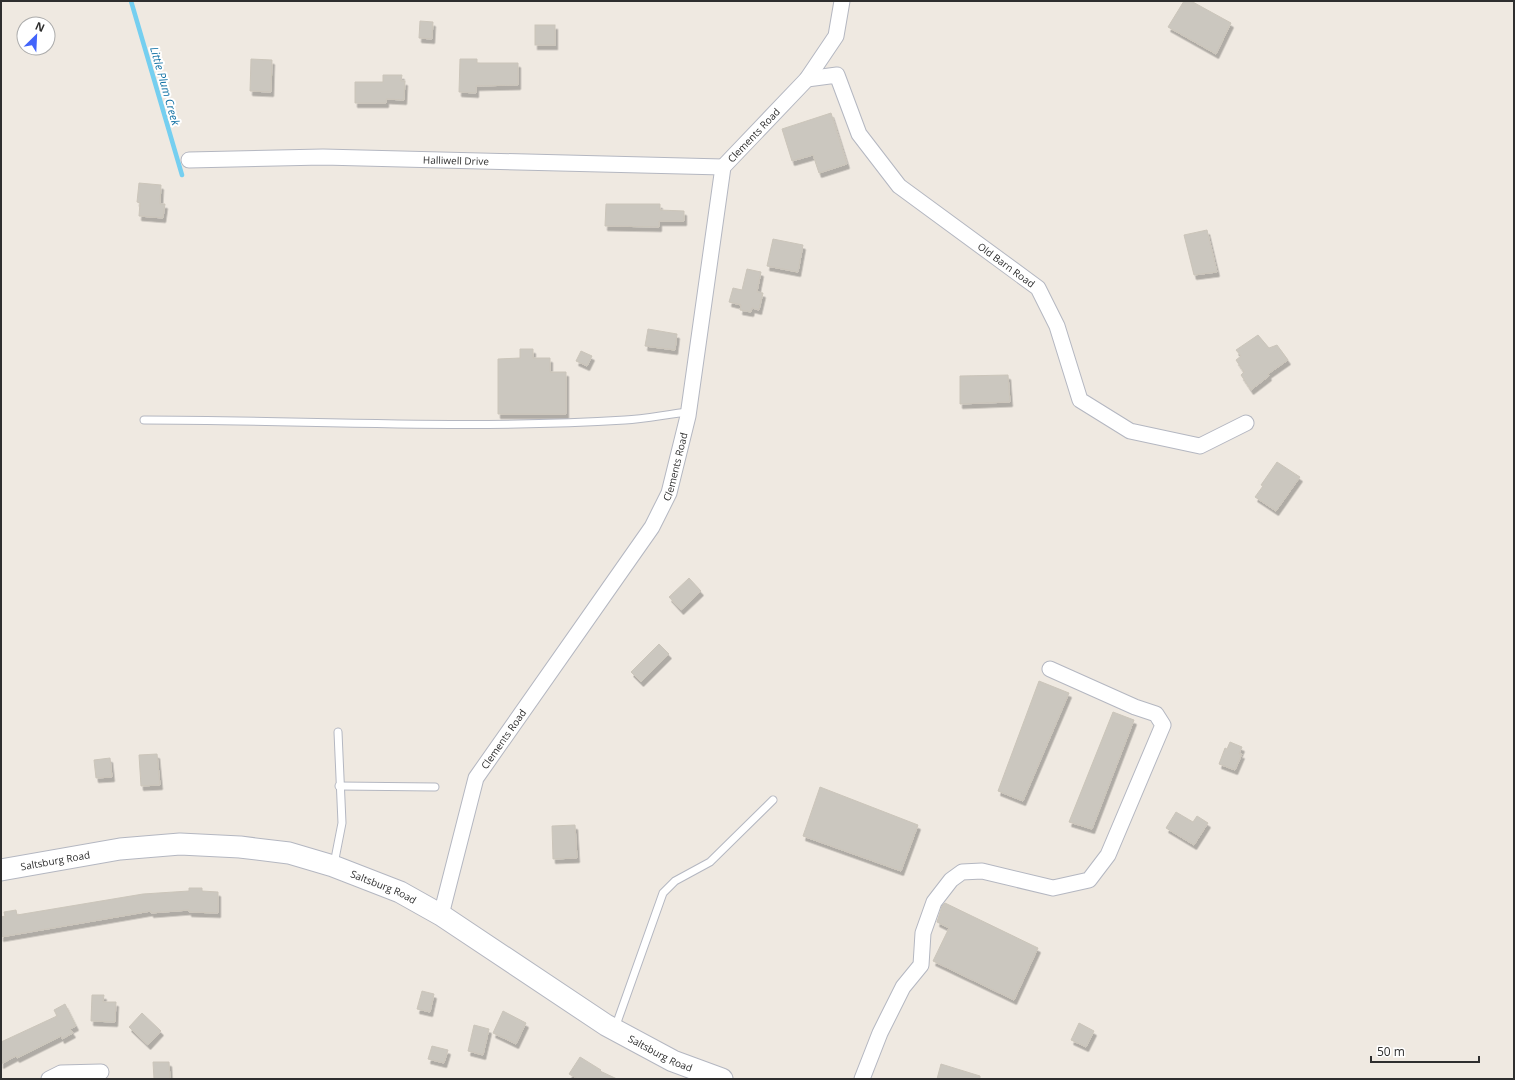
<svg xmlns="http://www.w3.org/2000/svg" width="1515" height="1080" font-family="'Open Sans',sans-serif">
	<defs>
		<filter id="shadow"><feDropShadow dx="2.5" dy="4.5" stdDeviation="0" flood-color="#0004"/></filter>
	</defs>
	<rect width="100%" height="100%" fill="#efe9e1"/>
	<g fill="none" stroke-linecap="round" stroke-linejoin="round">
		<path stroke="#75cff0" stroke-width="4.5" d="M131,1L182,175"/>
	</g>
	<g fill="#cbc7bf" stroke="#cbc5ba" filter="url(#shadow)">
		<path d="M1184,1H1191L1231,23L1216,54L1168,27Z"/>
		<path d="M420,21L433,22L432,39L419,38Z"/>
		<rect x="535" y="25" width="20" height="20"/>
		<path d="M251,59L272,60L271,92L250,91Z"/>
		<path d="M460,59H477V63H518V85L476,86V93L459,92Z"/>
		<path d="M383,75H402L401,81H405L404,100L386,99V103H355V82H383Z"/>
		<path d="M831,113L847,164L819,173L813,155L792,161L782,129Z"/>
		<path d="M139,183L161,185L160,204H165L163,218L139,216L140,203L137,202Z"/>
		<path d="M606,204H660V210L684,211V221H659V227L605,226Z"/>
		<path d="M1207,230L1217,272L1194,275L1184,235Z"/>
		<path d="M773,239L803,245L798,272L767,266Z"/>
		<path d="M747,269L761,272L757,292L763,293L759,310L752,308L751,312L740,310L741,305L729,302L733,288L742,290Z"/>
		<path d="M648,329L677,334L675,350L645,346Z"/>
		<path d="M1258,335L1269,348L1277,345L1288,360L1268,374L1269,376L1251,390L1241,375L1244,372L1236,360L1241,356L1236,350Z"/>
		<path d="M520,349H533V358H550V372H566V414H498V359L520,358Z"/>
		<path d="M581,351L592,356L587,366L576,361Z"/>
		<path d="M1008,375L1010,402L960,404V376Z"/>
		<path d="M1277,462L1300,477L1276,511L1255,497L1263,486L1261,485Z"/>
		<path d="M689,578L701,591L681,610L669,597Z"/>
		<path d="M659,644L669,654L641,682L631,672Z"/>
		<path d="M1039,681L1069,693L1023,801L998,791Z"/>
		<path d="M1113,712L1134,720L1092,829L1069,822Z"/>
		<path d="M1230,742L1242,747L1239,754H1242L1235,770L1219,764L1225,748L1227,749Z"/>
		<path d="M157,754L160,785L141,786L139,755Z"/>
		<path d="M110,758L112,777L96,778L94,760Z"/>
		<path d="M820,787L918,825L901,871L803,836Z"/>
		<path d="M1176,812L1193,822L1197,816L1208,823L1194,845L1166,828Z"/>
		<path d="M575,825L577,858L553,859L552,826Z"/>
		<path d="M189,888H202V891L218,892V913L189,912V910L151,913V911L1,937V917L5,916L4,912L16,910L17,915L143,894L189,891Z"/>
		<path d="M945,903L1038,948L1014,1000L933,961L949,928L937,922L942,906Z"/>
		<path d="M422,991L434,994L430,1012L417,1009Z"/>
		<path d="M92,995H104L103,1002H116L115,1022L91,1021Z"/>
		<path d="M65,1004L76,1026L70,1029L73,1033L62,1039L61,1036L17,1058L16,1056L1,1064V1042L57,1016L54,1010Z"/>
		<path d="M503,1011L526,1023L516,1044L493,1033Z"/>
		<path d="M142,1013L161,1031L148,1045L129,1027Z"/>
		<path d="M1079,1023L1094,1031L1086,1047L1071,1040Z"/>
		<path d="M474,1025L489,1029L483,1055L468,1051Z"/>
		<path d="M432,1046L448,1050L444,1063L428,1059Z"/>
		<path d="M580,1057L601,1070L600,1071L617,1079H578L569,1074Z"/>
		<path d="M153,1062H169L170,1079H154Z"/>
		<path d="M941,1064L980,1076V1079H937Z"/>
	</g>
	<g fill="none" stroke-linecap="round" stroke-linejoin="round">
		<g stroke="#b4b7c1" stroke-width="9">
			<g id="service">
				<path d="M144,420C304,420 465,430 625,420C646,419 668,414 689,412"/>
				<path d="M339,786L435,787"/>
				<path d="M334,864L342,823L338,732"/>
				<path d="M615,1028L663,893L675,881L710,862L773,800"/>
			</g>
		</g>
		<g stroke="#b4b7c1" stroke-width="17">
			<g id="minor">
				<path id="s1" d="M807,79L837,75L859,134L899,186L1038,288L1057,326L1080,400L1130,431L1200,446L1246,423"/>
				<path id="s2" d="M189,160L323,157L723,167"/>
				<path id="s3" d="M441,915L476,778L652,527L669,493L688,416L723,167L807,79L836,36L842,1"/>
				<path d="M49,1079L61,1073L101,1072"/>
				<path d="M862,1079L880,1033L903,987L921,965L923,933L934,902L951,880L962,872L982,871L1053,888L1089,880L1108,855L1163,725L1156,714L1135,707L1050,669"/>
			</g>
		</g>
		<g stroke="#b4b7c1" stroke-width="23">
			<g id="secondary">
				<path id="s4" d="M1,870L120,849L180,844L240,847L289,853L333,866L400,892L441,915L606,1025L673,1061L722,1079"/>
			</g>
		</g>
		<use href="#service" stroke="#fff" stroke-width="7"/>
		<use href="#minor" stroke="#fff" stroke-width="15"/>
		<use href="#secondary" stroke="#fff" stroke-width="21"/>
	</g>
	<g text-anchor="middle" stroke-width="4" stroke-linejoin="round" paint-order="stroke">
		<g font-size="10" fill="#2e2e2e" stroke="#fff">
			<text dy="4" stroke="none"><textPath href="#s3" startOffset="861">Clements Road</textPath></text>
			<text dy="4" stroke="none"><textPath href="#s2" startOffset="267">Halliwell Drive</textPath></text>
			<text dy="4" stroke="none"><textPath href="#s1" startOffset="292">Old Barn Road</textPath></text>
			<text dy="4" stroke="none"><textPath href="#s3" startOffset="513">Clements Road</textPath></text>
			<text dy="4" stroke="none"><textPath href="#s3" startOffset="189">Clements Road</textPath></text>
			<text dy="4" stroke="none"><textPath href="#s4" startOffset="55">Saltsburg Road</textPath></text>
			<text dy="4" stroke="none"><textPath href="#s4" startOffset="391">Saltsburg Road</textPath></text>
			<text dy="4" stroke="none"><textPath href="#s4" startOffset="715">Saltsburg Road</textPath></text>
		</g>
		<g font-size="11" font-style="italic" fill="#0d6fa3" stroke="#fff">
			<text transform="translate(165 86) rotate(74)" y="4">Little Plum Creek</text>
		</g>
	</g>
	<rect width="1515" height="1080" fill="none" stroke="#2e2e2e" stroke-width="4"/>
	<g transform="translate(36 36) rotate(24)"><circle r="19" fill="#ffffff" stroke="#ababab"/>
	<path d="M0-3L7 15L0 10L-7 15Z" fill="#4264fb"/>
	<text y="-6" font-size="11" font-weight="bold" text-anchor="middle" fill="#2e2e2e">N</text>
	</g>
	<path d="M1371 1056v6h108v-6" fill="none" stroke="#2e2e2e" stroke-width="2"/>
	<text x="1377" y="1056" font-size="12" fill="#2e2e2e" stroke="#ffffff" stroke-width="3" paint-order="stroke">50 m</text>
</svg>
